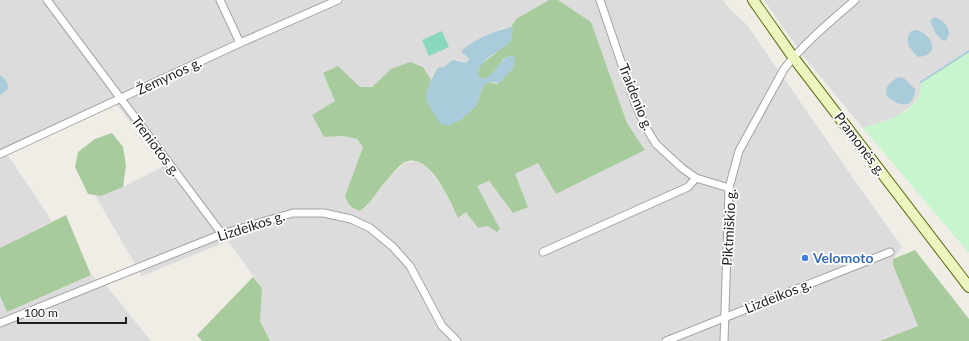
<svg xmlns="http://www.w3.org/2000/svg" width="969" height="341" font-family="Lato,sans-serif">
	<rect width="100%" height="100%" fill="#efede6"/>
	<g fill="#dddcdc">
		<path d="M0,0H549L516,19L511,27L499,29L467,56L469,59L466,63L455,59L433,74L431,80L423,67L391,69L372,87H360L338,66L323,74L336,101L324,137L343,136L357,139L363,147L345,196L352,208L360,211L366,207L388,179L404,163L415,161L426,166L444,189L458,218L466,212L488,226L500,229L476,186L489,181L513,213L528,206L514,174L539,162L556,194L645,150L627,123L591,22L558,0H723L725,4L747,25L853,178L902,247L893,259V265L918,326L880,341H270L260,321L262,288L228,241L142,276L95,195L101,196L123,187L164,166L116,104L7,154L52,221L0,248Z"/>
		<path d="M764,0H969V51L921,81L920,94L913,104L898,116L863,128L804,57Z"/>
		<path d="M91,275L108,288L151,341H0V296L7,312Z"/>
	</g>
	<g fill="#a8cb9e">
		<path d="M549,0H558L591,22L627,123L645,150L556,194L538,163L515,174L528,207L513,213L489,181L477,186L500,229L497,232L488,226L478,228L466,212L458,218C451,202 428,148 403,163C398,167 392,174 388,179C378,189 372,203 360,211C351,208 348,205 345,196L363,147L357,139L343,136L324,137L312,115L335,101L323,73L338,66L360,87H372L391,69L410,62L423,67L431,80L426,97L476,106L483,87L488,82L497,84L505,57L490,77L483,79L479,77L477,73L481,64L496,53L513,30L511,27L516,19Z"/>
		<path d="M112,133L123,147L126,165L123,187L101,196L88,194L75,167L78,152L95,139Z"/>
		<path d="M66,215L91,275L7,312L0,296V248Z"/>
		<path d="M915,250L969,319V341H880L918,326L893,265V259Z"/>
		<path d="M253,277L262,288L260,321L270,341H202L197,335Z"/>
	</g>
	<path fill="#c7f5ce" d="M969,51V253L863,128C882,122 911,115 920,94C921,91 921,85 921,82Z"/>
	<path fill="#8ad7bf" d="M442,31L449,47L429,56L422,40Z"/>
	<g fill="#aacbd9">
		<path d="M934,17C944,19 955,32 945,41L942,40L936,34L930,21Z"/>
		<path d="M511,27L513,30C512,33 512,37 511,40C504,52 473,60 479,77L483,79C496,75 498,59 512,55L515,58L514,67L500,83L488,82L483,87L476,106L461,120L447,126L441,124C437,118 426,104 426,96C426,90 434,73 438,68L444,67C457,57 450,60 466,63L469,59L467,56L462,53V50C476,39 493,31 511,27Z"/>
		<path d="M917,30C932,35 942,55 918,57C910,48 903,43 911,31Z"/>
		<path d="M0,75C5,79 9,83 8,89L0,95Z"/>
		<path d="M899,77L904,78L915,89C914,110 898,107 886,95L887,86L895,79Z"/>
	</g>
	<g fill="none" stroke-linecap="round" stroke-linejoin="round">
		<path stroke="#aacbd9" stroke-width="2" d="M921,82L969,51"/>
		<g stroke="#a3a3a3" stroke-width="9">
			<g id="minor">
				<path d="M47,0L222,234"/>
				<path d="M220,0L240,43"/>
				<path d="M600,0L635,103L645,126L656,144L682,168L696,178L729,188"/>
				<path d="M0,154L240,43L338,0"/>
				<path d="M543,252L688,187L696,178"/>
				<path d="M0,323L222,234L293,213H324L351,219L370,228L393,247L410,266L442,326L457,341"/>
				<path d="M666,341L890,252"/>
				<path d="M724,341L729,188L739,151L784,69C804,43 830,22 855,0"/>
			</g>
		</g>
		<g stroke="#5d6e0e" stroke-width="12">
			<path id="secondary" d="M753,0L793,57L969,287"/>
		</g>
		<use href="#minor" stroke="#fff" stroke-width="7"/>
		<use href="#secondary" stroke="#eef4bf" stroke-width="10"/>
	</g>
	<circle fill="#3f7fe0" stroke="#fff" stroke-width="1.5" cx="805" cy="258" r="4"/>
	<g text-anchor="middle" stroke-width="3.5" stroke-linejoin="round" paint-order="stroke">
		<g font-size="14" fill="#1f1f1f" stroke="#fff">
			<text transform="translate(169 76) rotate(-25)" y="5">Žemynos g.</text>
			<text transform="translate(636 97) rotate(68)" y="5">Traidenio g.</text>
			<text transform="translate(860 144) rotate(53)" y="5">Pramonės g.</text>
			<text transform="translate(156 146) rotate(53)" y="5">Treniotos g.</text>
			<text transform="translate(251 226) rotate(-18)" y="5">Lizdeikos g.</text>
			<text transform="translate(729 227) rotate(-87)" y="5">Piktmiškio g.</text>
			<text transform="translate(778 296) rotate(-22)" y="5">Lizdeikos g.</text>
		</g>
		<g font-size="14" font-weight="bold" fill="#366cbe" stroke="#fff" text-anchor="start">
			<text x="813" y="263">Velomoto</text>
		</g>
	</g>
	<path d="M18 317v6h108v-6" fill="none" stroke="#1f1f1f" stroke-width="2"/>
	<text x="24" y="317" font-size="12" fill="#1f1f1f" stroke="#ffffff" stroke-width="3" paint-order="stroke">100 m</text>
</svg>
